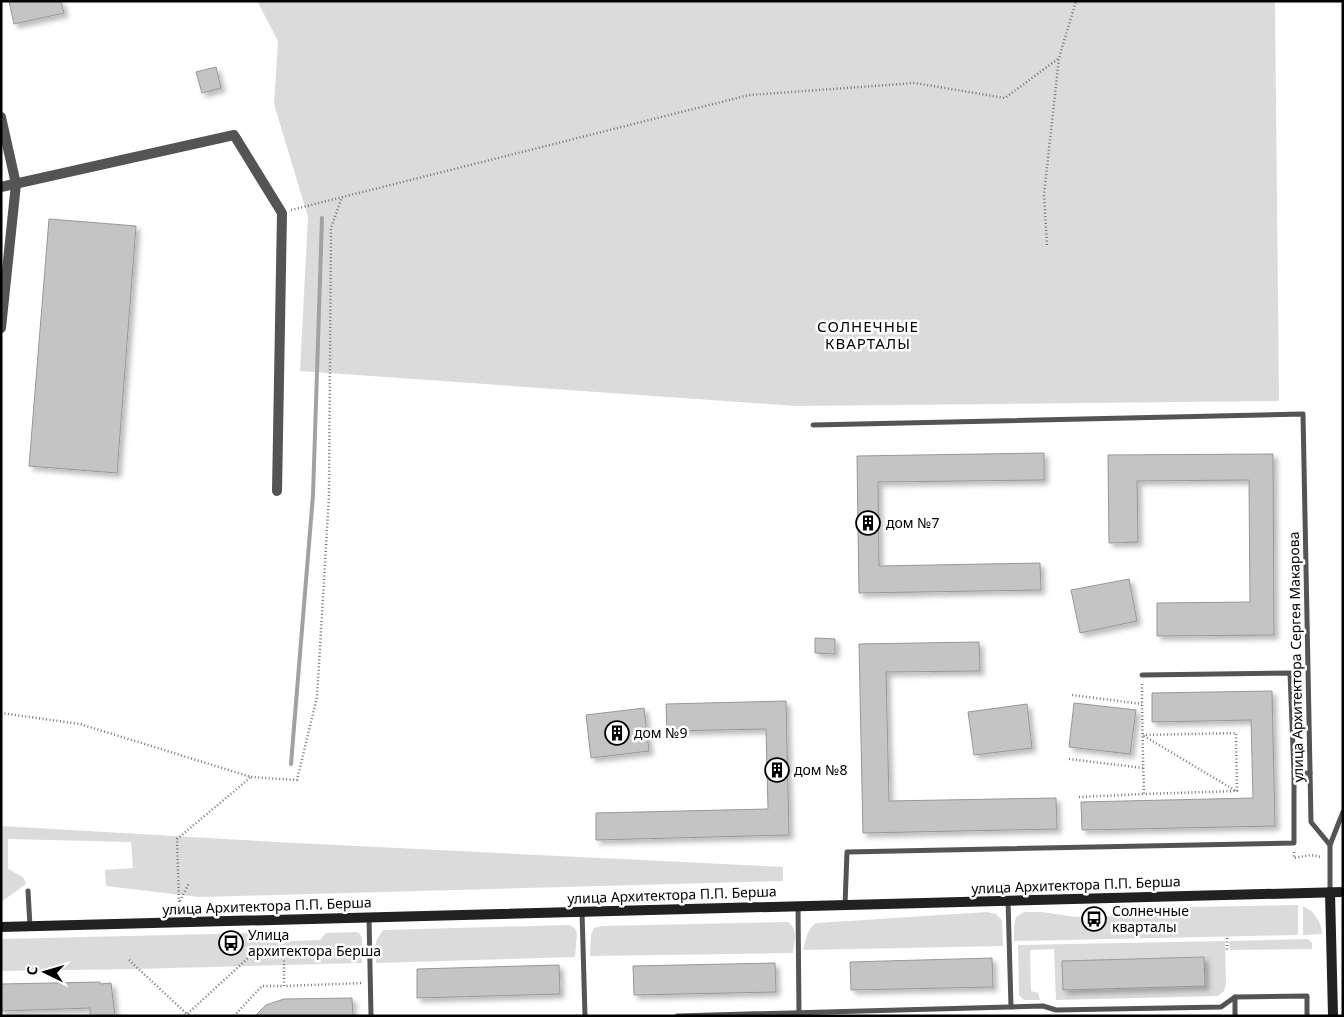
<svg xmlns="http://www.w3.org/2000/svg" width="1344" height="1017" font-family="'Noto Sans',sans-serif">
	<defs>
		<filter id="shadow"><feDropShadow dx="4" dy="4" stdDeviation="2.5" flood-color="#0004"/></filter>
	</defs>
	<rect width="100%" height="100%" fill="#fff"/>
	<g fill="#dbdbdb" fill-rule="evenodd">
		<path d="M257,1H1275L1279,401L796,406L300,371L308,217L274,104L278,41Z"/>
		<path d="M1,826L276,842L783,867V881L199,897L106,886L105,870L133,868L131,842L8,839V869L23,877L26,884L1,902Z"/>
		<path d="M1298,905V935L1014,941V926L1016,917L1024,912H1042L1076,917L1115,916L1143,908Z"/>
		<path d="M1303,906C1315,912 1321,921 1322,934L1303,935Z"/>
		<path d="M987,912L996,914L1002,920L1003,946L803,950C806,941 807,927 817,923Z"/>
		<path d="M788,922C799,930 794,941 793,953L590,956L591,935L594,928L602,926Z"/>
		<path d="M569,925L575,928L577,934L575,957L376,963V941L383,930Z"/>
		<path d="M356,932L359,933L362,938V963L135,969L1,971V939L255,933L263,942L320,940L326,933Z"/>
		<path d="M1308,939L1312,943V949L1230,950L1229,941Z"/>
		<path d="M1225,941L1226,984L1224,991L1218,996L1056,1000L1054,949L1030,950L1031,991L1038,993L1040,1000H1024L1019,995L1018,945ZM1204,957L1205,986L1063,989L1062,961Z"/>
	</g>
	<g fill="none" stroke-linecap="round" stroke-linejoin="round">
		<path stroke="#a2a2a2" stroke-width="4" d="M291,764L313,495L322,218"/>
	</g>
	<g fill="#c4c4c4" stroke="#989898" filter="url(#shadow)">
		<path d="M9,1H61L64,13L14,24Z"/>
		<path d="M216,67L221,88L202,93L196,72Z"/>
		<path d="M49,219L136,226L117,473L29,466Z"/>
		<path d="M1044,453V480L878,482L879,566L1040,563L1041,590L859,593L857,456Z"/>
		<path d="M1273,454L1274,635L1157,636V603L1250,602L1249,480L1137,481L1138,542L1109,543L1108,455Z"/>
		<path d="M1129,579L1137,621L1080,633L1071,590Z"/>
		<path d="M815,638L835,639V654L815,653Z"/>
		<path d="M979,642L980,671L886,672L889,801L1056,798L1057,829L863,833L859,644Z"/>
		<path d="M1272,691L1275,826L1082,830L1081,802L1253,798L1251,720L1152,722V693Z"/>
		<path d="M786,701L789,835L596,840V813L768,809L766,729L667,731L666,704Z"/>
		<path d="M1074,703L1136,710L1130,754L1069,747Z"/>
		<path d="M1027,704L1032,748L974,755L968,712Z"/>
		<path d="M644,708L649,751L591,758L586,715Z"/>
		<path d="M1204,957L1205,986L1063,990L1062,961Z"/>
		<path d="M992,958L993,987L851,990L850,962Z"/>
		<path d="M775,963L776,992L634,995L633,966Z"/>
		<path d="M559,965L560,994L417,998V969Z"/>
		<path d="M100,982V984L111,983L115,1016H90V1008L1,1011V984Z"/>
		<path d="M352,998L353,1016H255L266,1005L284,999Z"/>
	</g>
	<g fill="none" stroke-linecap="round" stroke-linejoin="round">
		<g stroke="#767676" stroke-width="2.5" stroke-dasharray="1 2.5" stroke-linecap="butt">
			<path d="M291,210L749,95L915,83L1005,98L1059,58"/>
			<path d="M1047,245L1044,195L1059,58L1076,1"/>
			<path d="M1142,684C1142,721 1143,757 1144,794L1237,791L1236,733L1143,735"/>
			<path d="M1072,695L1142,704"/>
			<path d="M1,713L80,724L251,777L297,780L317,697L329,496L331,228L342,197"/>
			<path d="M1144,736L1236,791"/>
			<path d="M1069,759L1143,768"/>
			<path d="M1079,797L1144,794"/>
			<path d="M1294,852V858L1311,855L1322,857"/>
			<path d="M180,901L189,883"/>
			<path d="M179,902L177,839L251,777"/>
			<path d="M1227,938V950"/>
			<path d="M284,957V986L363,983"/>
			<path d="M129,960L189,1016"/>
			<path d="M185,1016L248,958"/>
			<path d="M234,1016L262,986H284"/>
		</g>
		<g stroke="#545454" stroke-width="5">
			<path d="M813,425L1303,414L1311,822L1330,845V892"/>
			<path d="M1142,675L1290,673L1294,773"/>
			<path d="M1330,845L1343,812"/>
			<path d="M28,891L30,926"/>
			<path d="M1008,900L1011,1007"/>
			<path d="M845,905L847,852L1294,843V773H1310"/>
			<path d="M798,906L799,1015"/>
			<path d="M582,911L585,1016"/>
			<path d="M369,917L371,1016"/>
			<path d="M1235,997V1016"/>
			<path d="M677,1016L1043,1006L1056,1010L1221,1007L1235,997L1307,996V1016"/>
		</g>
		<g stroke="#545454" stroke-width="10">
			<path d="M1,117L16,184L1,328"/>
			<path d="M1,187L234,135L282,213L277,491"/>
		</g>
		<g stroke="#212121" stroke-width="10">
			<path d="M1330,892L1333,1016"/>
			<path d="M1,927L1343,892"/>
		</g>
	</g>
	<defs>
		<g id="building-ring" transform="scale(1.25)"><circle r="9.5" fill="#fff" stroke="#000" stroke-width="1.5"/><path d="M-4-6H4V6H1V3H-1V6H-4ZM-2.5-4.3h1.7v1.8h-1.7ZM.8-4.3h1.7v1.8H.8ZM-2.5-1h1.7V.8h-1.7ZM.8-1h1.7V.8H.8Z" fill="#000"/></g>
		<g id="bus-ring" transform="scale(1.25)"><circle r="9.5" fill="#fff" stroke="#000" stroke-width="1.5"/><path d="M-5-6H5V4H4V6H2V4H-2V6H-4V4H-5ZM-3.5-4V0h7V-4ZM-3.5 1.2v1.5H-2V1.2ZM2 1.2v1.5H3.5V1.2Z" fill="#000"/></g>
	</defs>
	<g fill-rule="evenodd">
		<use href="#building-ring" x="868" y="523"/>
		<use href="#building-ring" x="617" y="733"/>
		<use href="#building-ring" x="777" y="770"/>
		<use href="#bus-ring" x="1094" y="919"/>
		<use href="#bus-ring" x="231" y="943"/>
	</g>
	<g text-anchor="middle" stroke-width="5" stroke-linejoin="round" paint-order="stroke">
		<g font-size="14" fill="#000" stroke="#fff" text-anchor="start">
			<text x="886" y="528">дом №7</text>
			<text x="634" y="738">дом №9</text>
			<text x="794" y="775">дом №8</text>
			<text x="1112" y="916">Солнечные<tspan x="1112" dy="16">кварталы</tspan></text>
			<text x="248" y="940">Улица<tspan x="248" dy="16">архитектора Берша</tspan></text>
		</g>
		<g font-size="14" fill="#000" stroke="#fff">
			<text transform="translate(1296 657) rotate(-91)" y="5">улица Архитектора Сергея Макарова</text>
			<text transform="translate(1076 885) rotate(-2)" y="5">улица Архитектора П.П. Берша</text>
			<text transform="translate(672 895) rotate(-2)" y="5">улица Архитектора П.П. Берша</text>
			<text transform="translate(267 906) rotate(-2)" y="5">улица Архитектора П.П. Берша</text>
		</g>
		<g font-size="15" letter-spacing="1" fill="#000" stroke="#fff">
			<text x="868" y="332">СОЛНЕЧНЫЕ<tspan x="868" dy="17">КВАРТАЛЫ</tspan></text>
		</g>
	</g>
	<rect width="1344" height="1017" fill="none" stroke="#000000" stroke-width="5"/>
	<g transform="translate(45 972) rotate(275)" stroke="#ffffff" stroke-width="4" paint-order="stroke">
	<path d="M0-4L9 19L0 12L-9 19Z" fill="#000000"/>
	<text y="-8" font-size="14" font-weight="bold" text-anchor="middle" fill="#000000">С</text>
	</g>
</svg>
